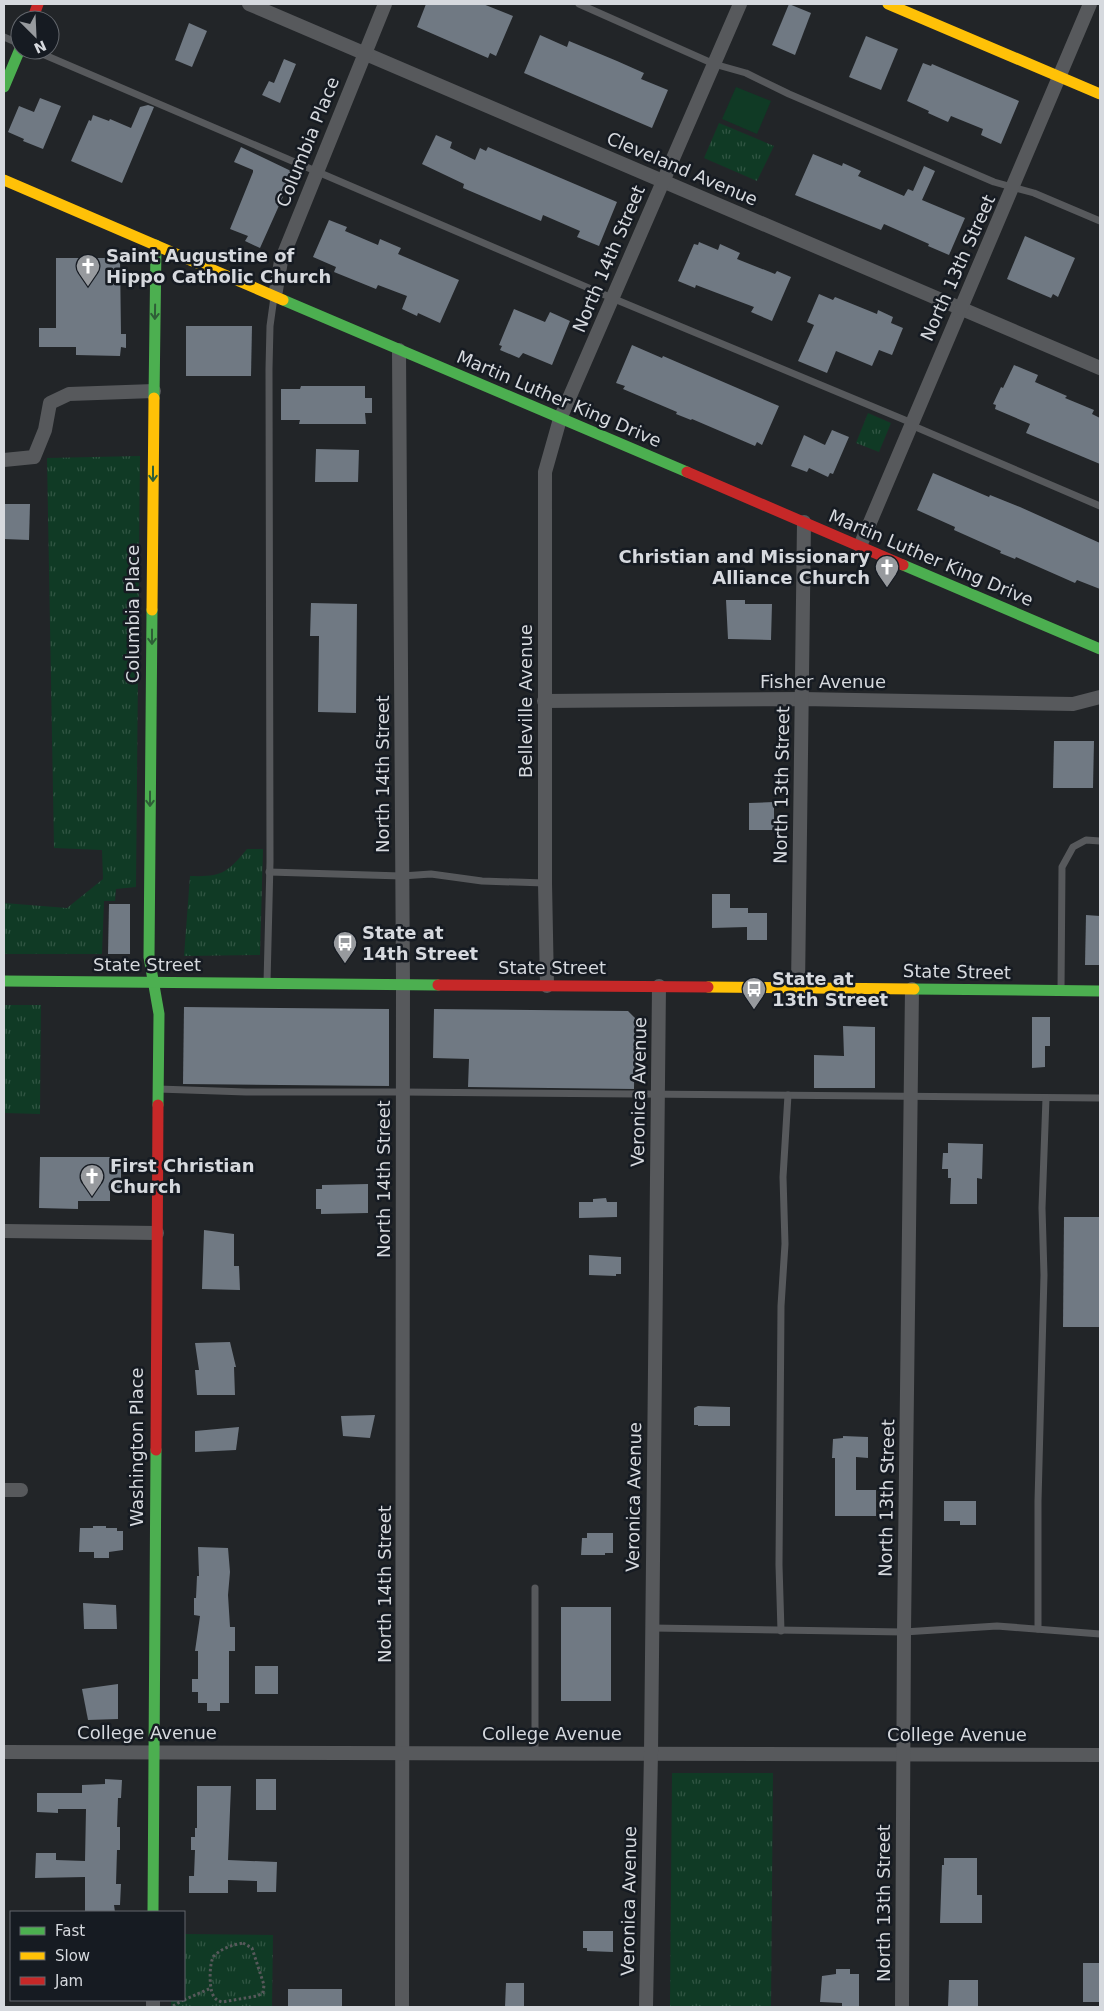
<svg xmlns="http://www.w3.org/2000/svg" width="1104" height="2011" font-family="'DejaVu Sans',sans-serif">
	<defs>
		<pattern id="grass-tufts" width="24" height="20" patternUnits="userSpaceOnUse" patternTransform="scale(1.25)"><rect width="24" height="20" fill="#103a25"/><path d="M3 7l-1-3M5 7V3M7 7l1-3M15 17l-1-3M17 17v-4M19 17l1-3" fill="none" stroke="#325644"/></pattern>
	</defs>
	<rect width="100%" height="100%" fill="#222528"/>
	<g fill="url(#grass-tufts)">
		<path d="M719,123L774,146L757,181L704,158Z"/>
		<path d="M868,413L891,423L879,452L856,443Z"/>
		<path d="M140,456L136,887L116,889L115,901H104L102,954H4V903L67,908L103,879L102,850L54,848L47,458Z"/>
		<path d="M247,849H263L260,955L184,956L190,876C222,877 227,873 247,849Z"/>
		<path d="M4,1005H41L40,1114L4,1113Z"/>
		<path d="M672,1773H773L771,2007H670Z"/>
		<path d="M184,1934L273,1935L272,2007H171V2000H184Z"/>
	</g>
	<path fill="#103a25" d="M736,87L771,101L757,134L722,119Z"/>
	<g fill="#707983">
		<path d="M426,4H483L513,16L496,56L490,53L488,58L417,27Z"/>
		<path d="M789,4L811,13L795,55L772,45Z"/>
		<path d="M189,23L207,31L192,67L175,60Z"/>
		<path d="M540,35L567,47L569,41L617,61L644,73L641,79L668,90L652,128L524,73Z"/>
		<path d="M866,36L898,49L881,90L849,77Z"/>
		<path d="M284,59L296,64L280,103L262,95L269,81L274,83Z"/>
		<path d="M923,63L931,66L932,64L1019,101L1001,144L981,135L983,129L951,116L948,122L928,113L929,111L907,101Z"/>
		<path d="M40,98L61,106L43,149L23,141L24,139L8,132L19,106L34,112Z"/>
		<path d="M148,105L154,107L122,183L71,161L89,120L91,121L93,115L109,121L110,119L131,128L140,107Z"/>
		<path d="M436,135L452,142L450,148L475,160L480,148L486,151L488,147L617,202L599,246L577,237L580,231L543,215L541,221L463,188L464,184L422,164Z"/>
		<path d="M241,147L291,171L284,189L286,190L260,248L245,241L248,236L230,229L253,172V170L234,162Z"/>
		<path d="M813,154L842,166L843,163L861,171L858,176L904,196L908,189L913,191L924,166L935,171L922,200L965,218L949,255L928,246L929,244L884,224L881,230L795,195Z"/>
		<path d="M329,220L347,227L345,231L378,245L380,239L401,248L398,254L459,280L440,323L418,313L417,316L402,309L407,296L378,285L376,289L334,272L336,267L313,257Z"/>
		<path d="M1025,236L1075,258L1058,297L1053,294L1051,298L1007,279Z"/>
		<path d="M699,242L718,250L720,244L740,253L737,259L775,274L777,271L791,277L772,321L751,312L754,307L696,285L695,288L678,281L694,244L698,245Z"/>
		<path d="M56,258H120L121,334H126V348L121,347L120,356L76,355V347H39V328H56Z"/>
		<path d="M819,294L833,300L835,297L877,314L878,310L893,317L891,323L903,328L892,355L879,350L872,366L836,351L827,373L798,361L814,325L807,322Z"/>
		<path d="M514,309L545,322L550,312L570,321L552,365L523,353L519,358L500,350L502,346L499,345Z"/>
		<path d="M186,326H252L251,376H186Z"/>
		<path d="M632,345L662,358L663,356L779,406L762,445L757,442L755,446L692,419L691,420L676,414L677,412L623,389L625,386L616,383Z"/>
		<path d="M1014,365L1038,375L1035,382L1067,396L1065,398L1094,410L1092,414L1100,418V464L1026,433L1030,424L995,409L996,405L993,404L1001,387L1003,388Z"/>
		<path d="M301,386H365V398H372V413H365L366,424H299L300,420H281V389H300Z"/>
		<path d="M832,430L849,437L833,474L830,473L828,477L809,468L807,472L791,466L804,435L825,445Z"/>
		<path d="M316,449L359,450L358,482H315Z"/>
		<path d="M933,473L989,497L990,495L1020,507L1100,543V589L1077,580L1075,583L1016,557L1015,559L1000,553L1001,551L954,530L955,527L917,510Z"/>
		<path d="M5,504H30L29,540L4,539Z"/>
		<path d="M726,600H745V604H772L771,640L728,639Z"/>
		<path d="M311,603L357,604L356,713L318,712L319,636H310Z"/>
		<path d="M1054,741H1094L1093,788H1053Z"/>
		<path d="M774,802V830H749V803Z"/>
		<path d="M712,894H730V908H748V913H767V940H747V927L712,928Z"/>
		<path d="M109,904H130V954H108Z"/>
		<path d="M1086,915L1100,916V965H1085Z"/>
		<path d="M184,1007L389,1009V1086L183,1084Z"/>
		<path d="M434,1009L628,1011L635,1018L634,1089L468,1087L469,1059L433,1058Z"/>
		<path d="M1032,1017H1050V1046H1045V1067L1032,1068Z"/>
		<path d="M843,1026L875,1027V1088H814V1055L844,1056Z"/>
		<path d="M948,1143L983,1144L982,1179L977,1178V1204H950L951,1178H948V1169H942L943,1153H948Z"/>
		<path d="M40,1157H110V1168H121V1190H110V1201H78V1209L39,1208Z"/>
		<path d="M368,1184V1213L321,1214V1209H316V1189H322V1185Z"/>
		<path d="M606,1198L607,1202H617V1217L579,1218V1202H593V1199Z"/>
		<path d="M1064,1217H1100V1327H1063Z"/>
		<path d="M204,1230L234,1234V1266H239L240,1290L202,1289Z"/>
		<path d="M589,1255L621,1257V1274H616V1276L589,1275Z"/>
		<path d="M230,1342L236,1367H234L235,1395H197L195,1370H199L195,1343Z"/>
		<path d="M698,1406L730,1407V1426H698V1425H694V1408Z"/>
		<path d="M375,1415L370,1438L343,1436L341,1416Z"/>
		<path d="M239,1427L236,1450L195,1452V1431Z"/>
		<path d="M843,1436L868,1437V1458L856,1457V1490H876V1516H835V1458H832L833,1439L843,1438Z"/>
		<path d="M944,1501H976V1525H960V1521H944Z"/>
		<path d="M93,1526H106V1528H117V1531H123V1550L109,1552V1558H94V1552H79L80,1528H93Z"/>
		<path d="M587,1533H613V1553H605V1555H581L582,1538H587Z"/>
		<path d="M198,1547L228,1548L230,1572L228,1595L230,1627H235V1651H229V1703H220V1711H207V1703H198V1692H192V1679H198V1651H195L200,1616L194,1615V1598H196L197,1576H199Z"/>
		<path d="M83,1603L116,1605L117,1629H84Z"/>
		<rect x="561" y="1607" width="50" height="94"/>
		<rect x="255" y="1666" width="23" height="28"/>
		<path d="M118,1684V1719L88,1720L82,1689Z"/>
		<path d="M105,1779L122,1780L121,1798H118L117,1827H120V1850H117L116,1884H121L120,1905H114L115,1912H85V1877L35,1878L36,1853H56V1860L85,1861L86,1809H58V1813L37,1812V1793H82V1785L105,1784Z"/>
		<rect x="256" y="1779" width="20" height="31"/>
		<path d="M197,1786H231L228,1860L277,1862L276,1892H257V1881L228,1880V1893H189V1876H194L195,1850H191V1837H195V1828H197Z"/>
		<path d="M944,1858H977V1895H982V1923H940L942,1865H944Z"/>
		<path d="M583,1931H613V1952L587,1951V1948H583Z"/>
		<rect x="1083" y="1963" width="17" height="39"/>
		<path d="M836,1969H850V1974H859V2007H842V2003L820,2002L822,1976L836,1974Z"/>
		<path d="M949,1980H978V2007H948Z"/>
		<path d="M506,1983H524V2007H505Z"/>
		<rect x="288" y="1989" width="54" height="18"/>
	</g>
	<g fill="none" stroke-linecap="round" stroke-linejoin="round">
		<g stroke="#57595b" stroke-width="3" stroke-dasharray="2.5 2.5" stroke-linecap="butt">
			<path d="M243,1943L252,1948L264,1985L263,1993L257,1996L222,2002C218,2001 215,1999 213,1995C209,1988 209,1962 214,1956C222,1948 232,1945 243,1943Z"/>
			<path d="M184,2000L211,1988"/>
			<path d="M173,2006L183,2000"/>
		</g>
		<g stroke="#57595c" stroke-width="7">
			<path d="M579,4L714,64L746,73L789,94L994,182L1034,193L1100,221"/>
			<path d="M4,37L20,44"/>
			<path d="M33,50L612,298L912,423"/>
			<path d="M911,425L1100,506"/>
			<path d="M269,872L402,876L431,874L482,881L545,883"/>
			<path d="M267,983L270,862L269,369L270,326L274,297"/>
			<path d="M1061,990L1062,867L1073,847L1086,840L1100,841"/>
			<path d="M158,1089L246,1092H403L1100,1098"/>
			<path d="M535,1588V1753"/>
			<path d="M652,1628L904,1632L997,1626L1100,1634"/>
			<path d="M1038,1629V1501L1044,1275L1042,1208L1046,1098"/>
			<path d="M781,1631L779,1565L781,1306L785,1244L783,1177L788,1095"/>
		</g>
		<g stroke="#57595c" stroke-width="14">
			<path d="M249,4L1100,368"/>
			<path d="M275,296L281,261L385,4"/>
			<path d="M399,350L403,985L402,2007"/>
			<path d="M4,460L34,457L45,430L50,403L69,394L154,391"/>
			<path d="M860,546L1090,4"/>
			<path d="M544,701L802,699L1073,704L1100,697"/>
			<path d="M547,986L545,883V472L560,419L740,4"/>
			<path d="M798,987L804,522"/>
			<path d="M4,1231L157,1233"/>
			<path d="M4,1490H21"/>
			<path d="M4,1752L1100,1755"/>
			<path d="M153,2007V2000"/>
			<path d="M646,2007L651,1753L659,986"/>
			<path d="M902,2007L904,1632L912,989"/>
		</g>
		<g stroke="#4caf50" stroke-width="11">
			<path d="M4,87L20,49"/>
			<path d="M283,300L687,472"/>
			<path d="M154,398L156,245"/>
			<path d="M903,565L1100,649"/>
			<path d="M152,610L149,957L159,1014L158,1105"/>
			<path d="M4,981L438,985"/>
			<path d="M914,989L1100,991"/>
			<path d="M153,1912L156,1450"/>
		</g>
		<g stroke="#ffc107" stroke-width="11">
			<path d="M888,4L1100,94"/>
			<path d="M4,180L283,300"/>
			<path d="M152,610L154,398"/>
			<path d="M708,987L914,989"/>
		</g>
		<g stroke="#c62828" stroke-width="11">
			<path d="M32,20L38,4"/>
			<path d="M687,472L903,565"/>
			<path d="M438,985L708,987"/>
			<path d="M156,1450L158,1105"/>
		</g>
	</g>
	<defs><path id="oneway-shaft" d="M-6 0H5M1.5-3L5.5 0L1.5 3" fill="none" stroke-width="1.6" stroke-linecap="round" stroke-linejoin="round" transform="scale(1.25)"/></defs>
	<g stroke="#2e5e37">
		<use href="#oneway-shaft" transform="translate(155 312) rotate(91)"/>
		<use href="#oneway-shaft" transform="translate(153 474) rotate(90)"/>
		<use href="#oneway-shaft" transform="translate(152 637) rotate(90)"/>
		<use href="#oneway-shaft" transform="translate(150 799) rotate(90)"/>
	</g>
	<defs>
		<g id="church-pin" transform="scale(1.25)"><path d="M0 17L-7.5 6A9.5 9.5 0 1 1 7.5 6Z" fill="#979a9e" stroke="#161b22"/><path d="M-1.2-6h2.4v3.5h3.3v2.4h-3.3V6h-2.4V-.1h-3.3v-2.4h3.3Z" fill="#fff"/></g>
		<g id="bus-pin" transform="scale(1.25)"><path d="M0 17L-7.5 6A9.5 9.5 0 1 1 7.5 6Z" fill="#979a9e" stroke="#161b22"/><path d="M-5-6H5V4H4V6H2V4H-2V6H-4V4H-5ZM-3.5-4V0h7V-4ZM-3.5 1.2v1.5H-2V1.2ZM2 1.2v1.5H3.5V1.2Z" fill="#fff"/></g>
	</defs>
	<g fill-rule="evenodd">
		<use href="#church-pin" x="88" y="266"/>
		<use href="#church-pin" x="887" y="567"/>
		<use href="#bus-pin" x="345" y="943"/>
		<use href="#bus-pin" x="754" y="989"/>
		<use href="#church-pin" x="92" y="1176"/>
	</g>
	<g text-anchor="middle" stroke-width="5" stroke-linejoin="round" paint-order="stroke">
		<g font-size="18" fill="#d6d9de" stroke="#161b22">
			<text transform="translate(308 142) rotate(-68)" y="6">Columbia Place</text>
			<text transform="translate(682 169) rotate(23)" y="6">Cleveland Avenue</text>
			<text transform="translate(609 259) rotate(-67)" y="6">North 14th Street</text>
			<text transform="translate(958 268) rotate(-66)" y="6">North 13th Street</text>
			<text transform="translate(559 399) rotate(23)" y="6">Martin Luther King Drive</text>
			<text transform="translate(931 558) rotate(23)" y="6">Martin Luther King Drive</text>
			<text transform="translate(133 614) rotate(-90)" y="6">Columbia Place</text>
			<text x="823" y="688">Fisher Avenue</text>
			<text transform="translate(526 701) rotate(-90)" y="6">Belleville Avenue</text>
			<text transform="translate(383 774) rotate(-90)" y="6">North 14th Street</text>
			<text transform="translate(782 785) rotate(-89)" y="6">North 13th Street</text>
			<text x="147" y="971">State Street</text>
			<text x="552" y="974">State Street</text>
			<text transform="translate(957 972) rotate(1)" y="6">State Street</text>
			<text transform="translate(639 1092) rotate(-89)" y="6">Veronica Avenue</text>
			<text transform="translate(384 1179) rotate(-90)" y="6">North 14th Street</text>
			<text transform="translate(137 1447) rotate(-90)" y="6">Washington Place</text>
			<text transform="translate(634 1497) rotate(-89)" y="6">Veronica Avenue</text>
			<text transform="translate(887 1498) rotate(-89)" y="6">North 13th Street</text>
			<text transform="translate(385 1584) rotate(-90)" y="6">North 14th Street</text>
			<text x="147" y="1739">College Avenue</text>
			<text x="552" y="1740">College Avenue</text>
			<text x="957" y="1741">College Avenue</text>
			<text transform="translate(629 1901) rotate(-89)" y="6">Veronica Avenue</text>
			<text transform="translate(884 1903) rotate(-90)" y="6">North 13th Street</text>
		</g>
		<g font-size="18" font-weight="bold" fill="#d6d9de" stroke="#161b22" text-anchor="start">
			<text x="106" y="262">Saint Augustine of<tspan x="106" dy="21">Hippo Catholic Church</tspan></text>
			<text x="870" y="563" text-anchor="end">Christian and Missionary<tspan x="870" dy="21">Alliance Church</tspan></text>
			<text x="362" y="939">State at<tspan x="362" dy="21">14th Street</tspan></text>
			<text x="772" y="985">State at<tspan x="772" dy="21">13th Street</tspan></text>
			<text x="110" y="1172">First Christian<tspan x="110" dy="21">Church</tspan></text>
		</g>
	</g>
	<rect width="1104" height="2011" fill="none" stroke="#d6d9de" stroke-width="10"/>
	<rect x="10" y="1911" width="175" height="90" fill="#161b22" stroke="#63676d"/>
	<rect x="20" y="1927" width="25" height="8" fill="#4caf50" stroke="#63676d"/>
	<text x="55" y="1936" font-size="15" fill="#d6d9de">Fast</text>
	<rect x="20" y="1952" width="25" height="8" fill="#ffc107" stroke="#63676d"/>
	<text x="55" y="1961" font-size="15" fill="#d6d9de">Slow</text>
	<rect x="20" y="1977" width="25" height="8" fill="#c62828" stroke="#63676d"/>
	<text x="55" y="1986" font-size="15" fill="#d6d9de">Jam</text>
	<g transform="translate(35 35) rotate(156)"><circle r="24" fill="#161b22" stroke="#63676d"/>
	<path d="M0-4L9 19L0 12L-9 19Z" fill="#979a9e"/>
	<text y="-8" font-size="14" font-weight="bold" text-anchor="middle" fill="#d6d9de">N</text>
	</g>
</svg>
